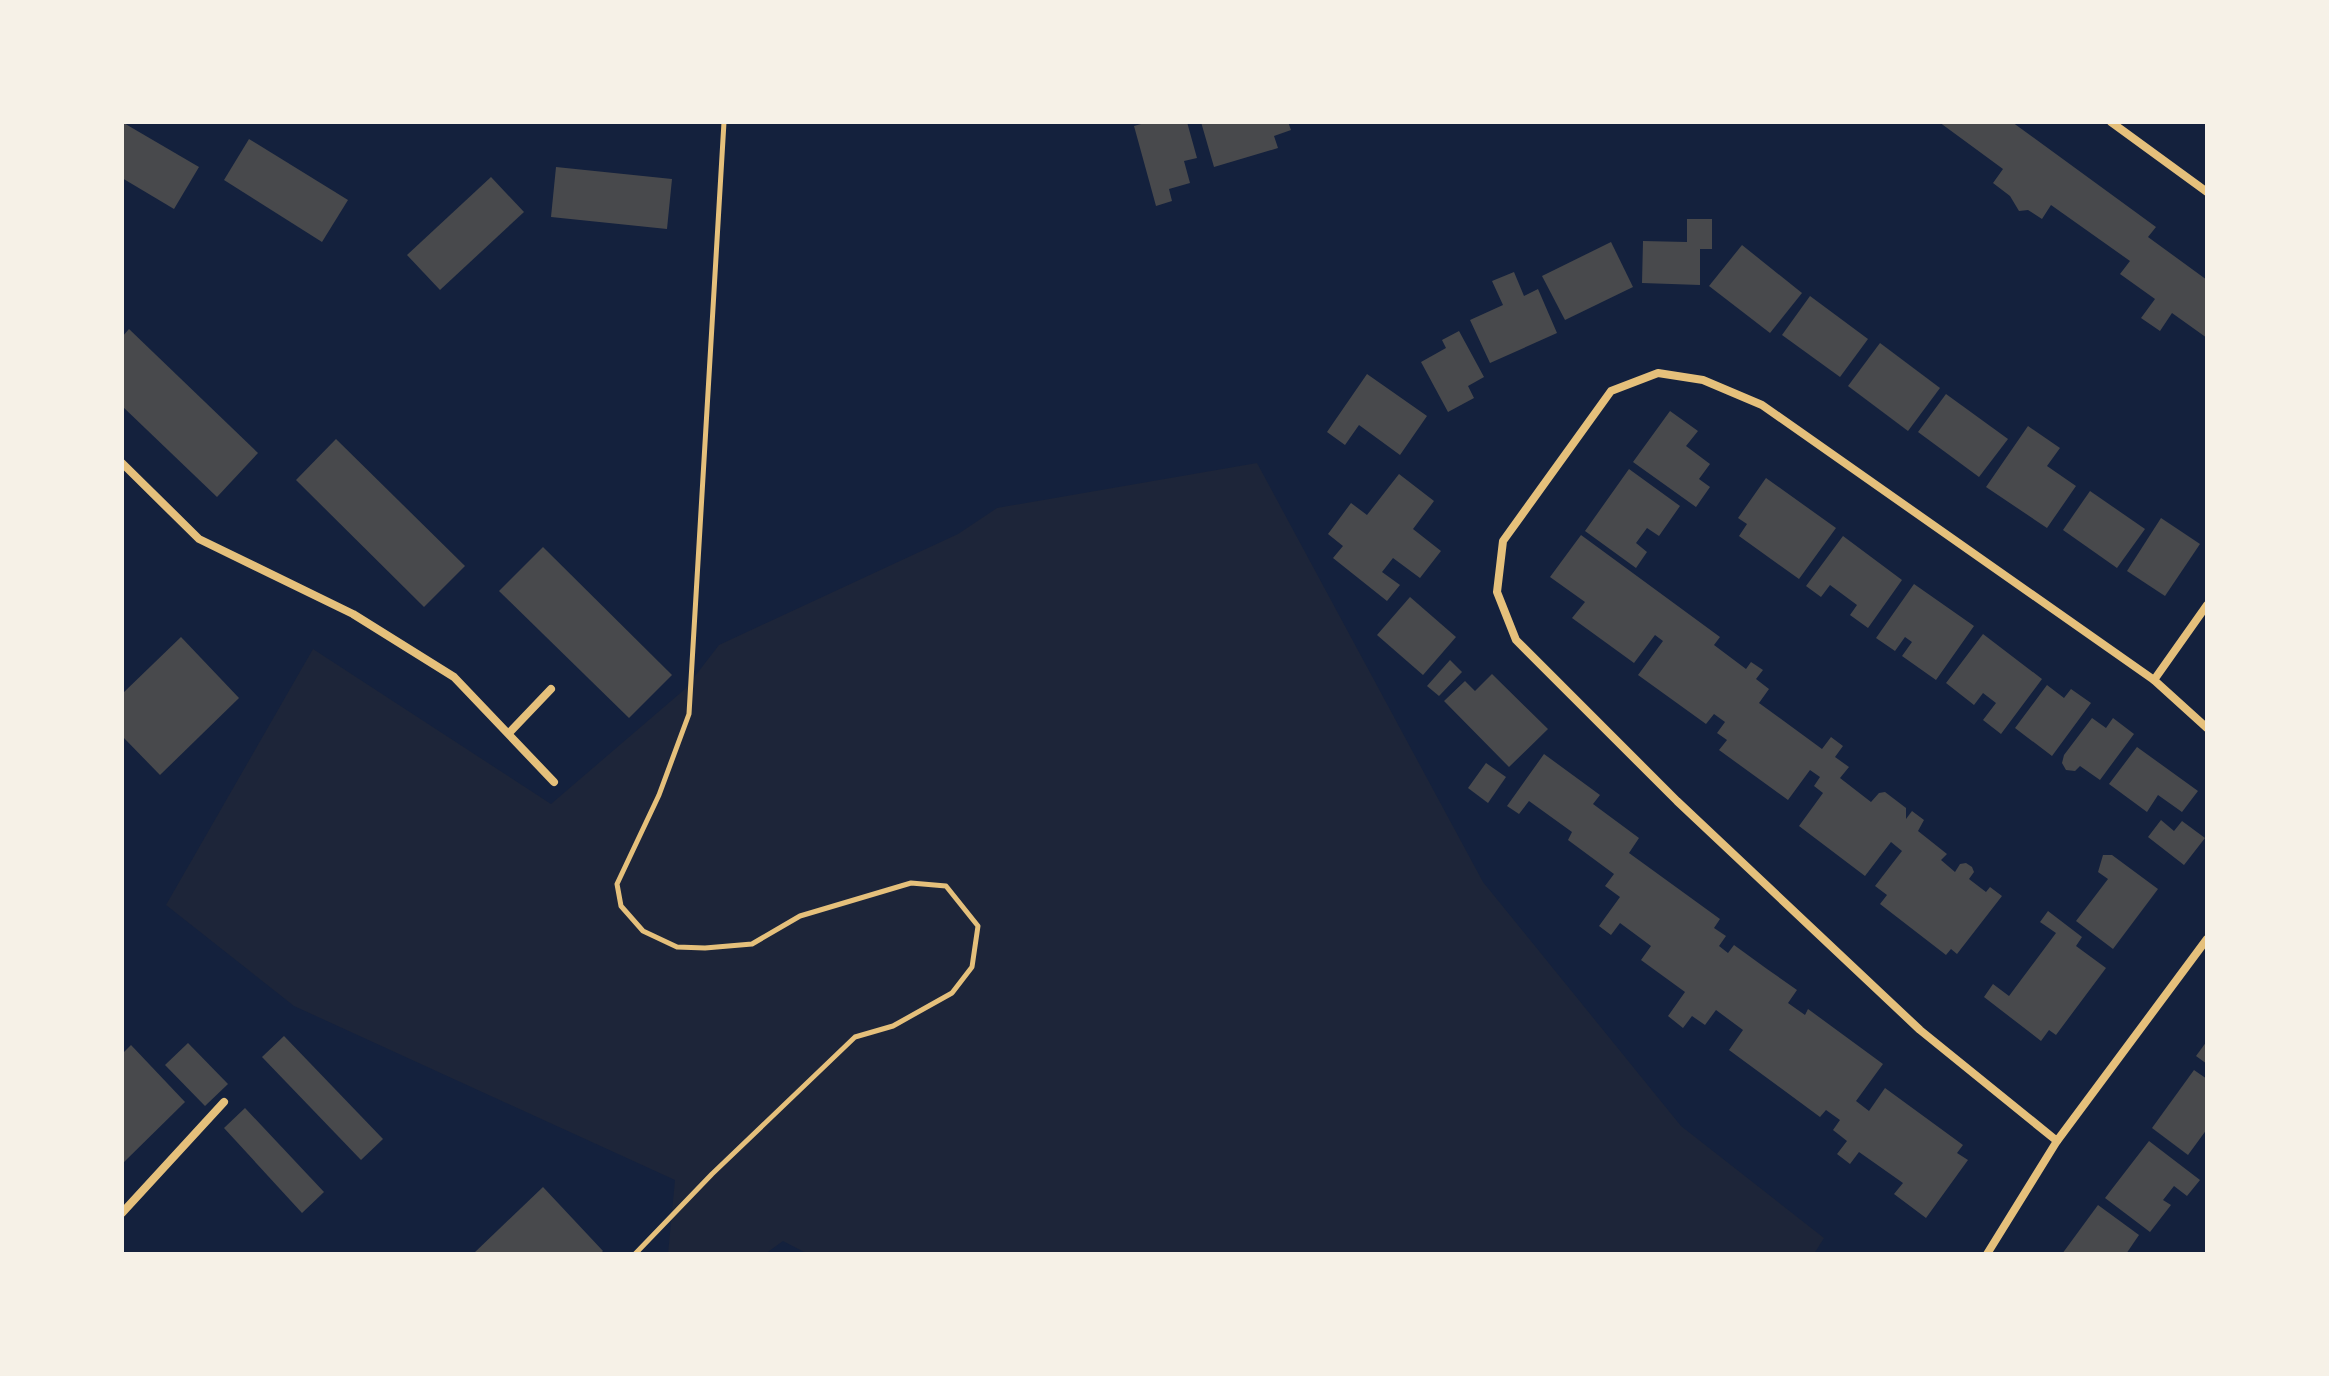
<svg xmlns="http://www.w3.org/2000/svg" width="2329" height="1376" font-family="'Playfair Display',serif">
	<rect width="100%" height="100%" fill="#14213d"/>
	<path fill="#1d2539" d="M1257,463L1483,882L1681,1126L1824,1238L1814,1254H808L783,1241L765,1254H668L675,1180L294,1006L166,905L313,649L551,804L685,689L719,645L958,534L997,508Z"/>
	<g fill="#48494c">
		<path d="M122,122L199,167L174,209L122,178Z"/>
		<path d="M1148,122H1187L1197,158L1184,161L1190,183L1169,189L1172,201L1156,206L1134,126Z"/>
		<path d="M1201,122H1288L1291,130L1274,136L1278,148L1214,167Z"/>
		<path d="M1939,122H2012L2156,227L2148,237L2207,280V338L2172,313L2160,331L2141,318L2155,299L2120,274L2130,261L2051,205L2042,219L2028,210L2019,211L2010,196L1993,183L2003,169Z"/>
		<path d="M249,139L348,200L322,242L224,180Z"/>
		<path d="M556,167L672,179L667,229L551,217Z"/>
		<path d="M491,177L524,212L440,290L407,255Z"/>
		<path d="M1687,219H1712V249H1700V285L1642,283L1643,241L1687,242Z"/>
		<path d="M1611,242L1633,287L1565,320L1542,276Z"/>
		<path d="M1742,245L1802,293L1770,333L1709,286Z"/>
		<path d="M1514,272L1524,296L1538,289L1557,333L1490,363L1470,320L1503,305L1492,281Z"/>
		<path d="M1810,296L1868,339L1840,377L1782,335Z"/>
		<path d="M129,329L258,453L217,497L122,406V337Z"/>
		<path d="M1459,331L1484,377L1468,386L1474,398L1448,412L1421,362L1446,348L1442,340Z"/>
		<path d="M1880,343L1940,388L1908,431L1848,386Z"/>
		<path d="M1367,374L1427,416L1400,455L1359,425L1345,445L1327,432Z"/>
		<path d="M1946,394L2008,439L1979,477L1918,432Z"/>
		<path d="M1670,411L1698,431L1686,446L1710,464L1699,479L1710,487L1696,507L1633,462Z"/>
		<path d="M2028,426L2060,448L2047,466L2076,486L2047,528L1986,487Z"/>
		<path d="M336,439L465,566L424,607L296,480Z"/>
		<path d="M1629,469L1680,506L1659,536L1647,528L1636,543L1647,552L1636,568L1585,531Z"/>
		<path d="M1399,474L1434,501L1413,529L1441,551L1420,578L1393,558L1382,572L1400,585L1387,601L1333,558L1343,546L1328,534L1351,503L1367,515Z"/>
		<path d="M1766,478L1836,528L1799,579L1739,536L1747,524L1738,518Z"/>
		<path d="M2090,491L2145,529L2117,568L2063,530Z"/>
		<path d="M2161,518L2200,544L2165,596L2127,571Z"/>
		<path d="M1581,535L1720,637L1714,645L1746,669L1751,662L1763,670L1756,679L1769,689L1759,703L1822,749L1831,737L1843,746L1835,757L1849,767L1840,778L1871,802L1879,793L1885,792L1906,808V819L1912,811L1924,820L1918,831L1947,854L1941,860L1955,872L1960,864L1966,863L1972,867L1974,872L1969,879L1986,892L1990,887L2002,896L1957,954L1951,949L1946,955L1880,904L1887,895L1875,886L1902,851L1891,842L1865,876L1799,826L1823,793L1814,786L1820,777L1810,770L1788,800L1719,750L1727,740L1717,733L1725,722L1714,714L1706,724L1638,675L1663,641L1655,635L1634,663L1572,618L1585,602L1550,577Z"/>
		<path d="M1843,536L1902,580L1868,628L1850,615L1857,605L1830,585L1821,597L1806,586Z"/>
		<path d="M543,547L672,675L629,718L499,591Z"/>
		<path d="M1914,584L1974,626L1936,680L1902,656L1912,642L1905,637L1895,651L1876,638Z"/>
		<path d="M1410,597L1456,637L1423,675L1377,635Z"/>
		<path d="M1983,634L2042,679L2001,734L1983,720L1996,703L1983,693L1974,705L1946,683Z"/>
		<path d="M181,637L239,698L160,775L122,736V694Z"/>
		<path d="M1450,660L1462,672L1439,696L1427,686Z"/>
		<path d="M1492,674L1548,729L1509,767L1444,701L1465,681L1475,691Z"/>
		<path d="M2047,685L2064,698L2071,689L2091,703L2052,756L2015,728Z"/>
		<path d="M2092,718L2106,728L2113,718L2134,734L2100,780L2080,766L2075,771L2066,770L2062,763L2064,755Z"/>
		<path d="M2137,747L2198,791L2182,812L2158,795L2147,812L2109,784Z"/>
		<path d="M1544,754L1600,795L1593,804L1639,838L1629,853L1720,919L1714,928L1726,936L1719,946L1728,953L1734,945L1767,969L1797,990L1788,1003L1805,1015L1808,1009L1883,1064L1856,1101L1869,1111L1885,1088L1963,1145L1957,1153L1968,1160L1926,1218L1894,1194L1903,1183L1859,1152L1850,1164L1837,1154L1847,1141L1833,1130L1840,1120L1826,1110L1820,1117L1729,1050L1743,1030L1716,1010L1705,1025L1692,1016L1683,1028L1668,1016L1685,992L1641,960L1651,946L1620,923L1611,935L1599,926L1620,897L1605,886L1614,874L1568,840L1572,832L1529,801L1519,814L1507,806Z"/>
		<path d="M1486,763L1506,777L1488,803L1468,788Z"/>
		<path d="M2161,820L2174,831L2182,821L2205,838L2184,865L2148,837Z"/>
		<path d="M2103,855H2112L2158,889L2113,949L2076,921L2108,879L2098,872Z"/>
		<path d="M2048,911L2082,937L2076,946L2106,968L2056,1035L2049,1030L2041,1041L1984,997L1993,984L2009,996L2056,933L2040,922Z"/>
		<path d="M284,1036L383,1139L361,1160L262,1057Z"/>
		<path d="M2207,1041V1064L2196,1056Z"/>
		<path d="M188,1043L228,1084L205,1106L165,1065Z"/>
		<path d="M131,1045L185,1102L122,1164V1054Z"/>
		<path d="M2194,1070L2207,1079V1129L2188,1155L2152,1128Z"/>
		<path d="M245,1108L324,1192L302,1213L224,1128Z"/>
		<path d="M2149,1141L2200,1180L2187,1196L2174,1186L2163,1200L2171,1205L2150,1232L2105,1198Z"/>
		<path d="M543,1187L603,1251L600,1254H473Z"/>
		<path d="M2098,1205L2139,1235L2126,1254H2062Z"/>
	</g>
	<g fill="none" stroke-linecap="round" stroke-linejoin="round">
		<path stroke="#e5c07b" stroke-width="5" d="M635,1254L712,1174L855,1037L893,1026L952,993L972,967L978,926L946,886L911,883L800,916L752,944L705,948L677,947L643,931L621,906L617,884L659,795L689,714L724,122"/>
		<g stroke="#e5c07b" stroke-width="8">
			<path d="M2111,122L2207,192"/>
			<path d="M122,463L199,539L353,614L454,677L554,782"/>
			<path d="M2154,680L2207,605"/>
			<path d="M2207,728L2154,680L1762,405L1703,380L1658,373L1611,391L1503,541L1497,592L1516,640L1677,801L1920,1030L2057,1141L2207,939"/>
			<path d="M509,733L551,689"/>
			<path d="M122,1213L224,1102"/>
			<path d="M1987,1254L2057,1141"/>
		</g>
	</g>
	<rect width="2329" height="1376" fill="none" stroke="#f6f1e7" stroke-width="248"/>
</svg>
